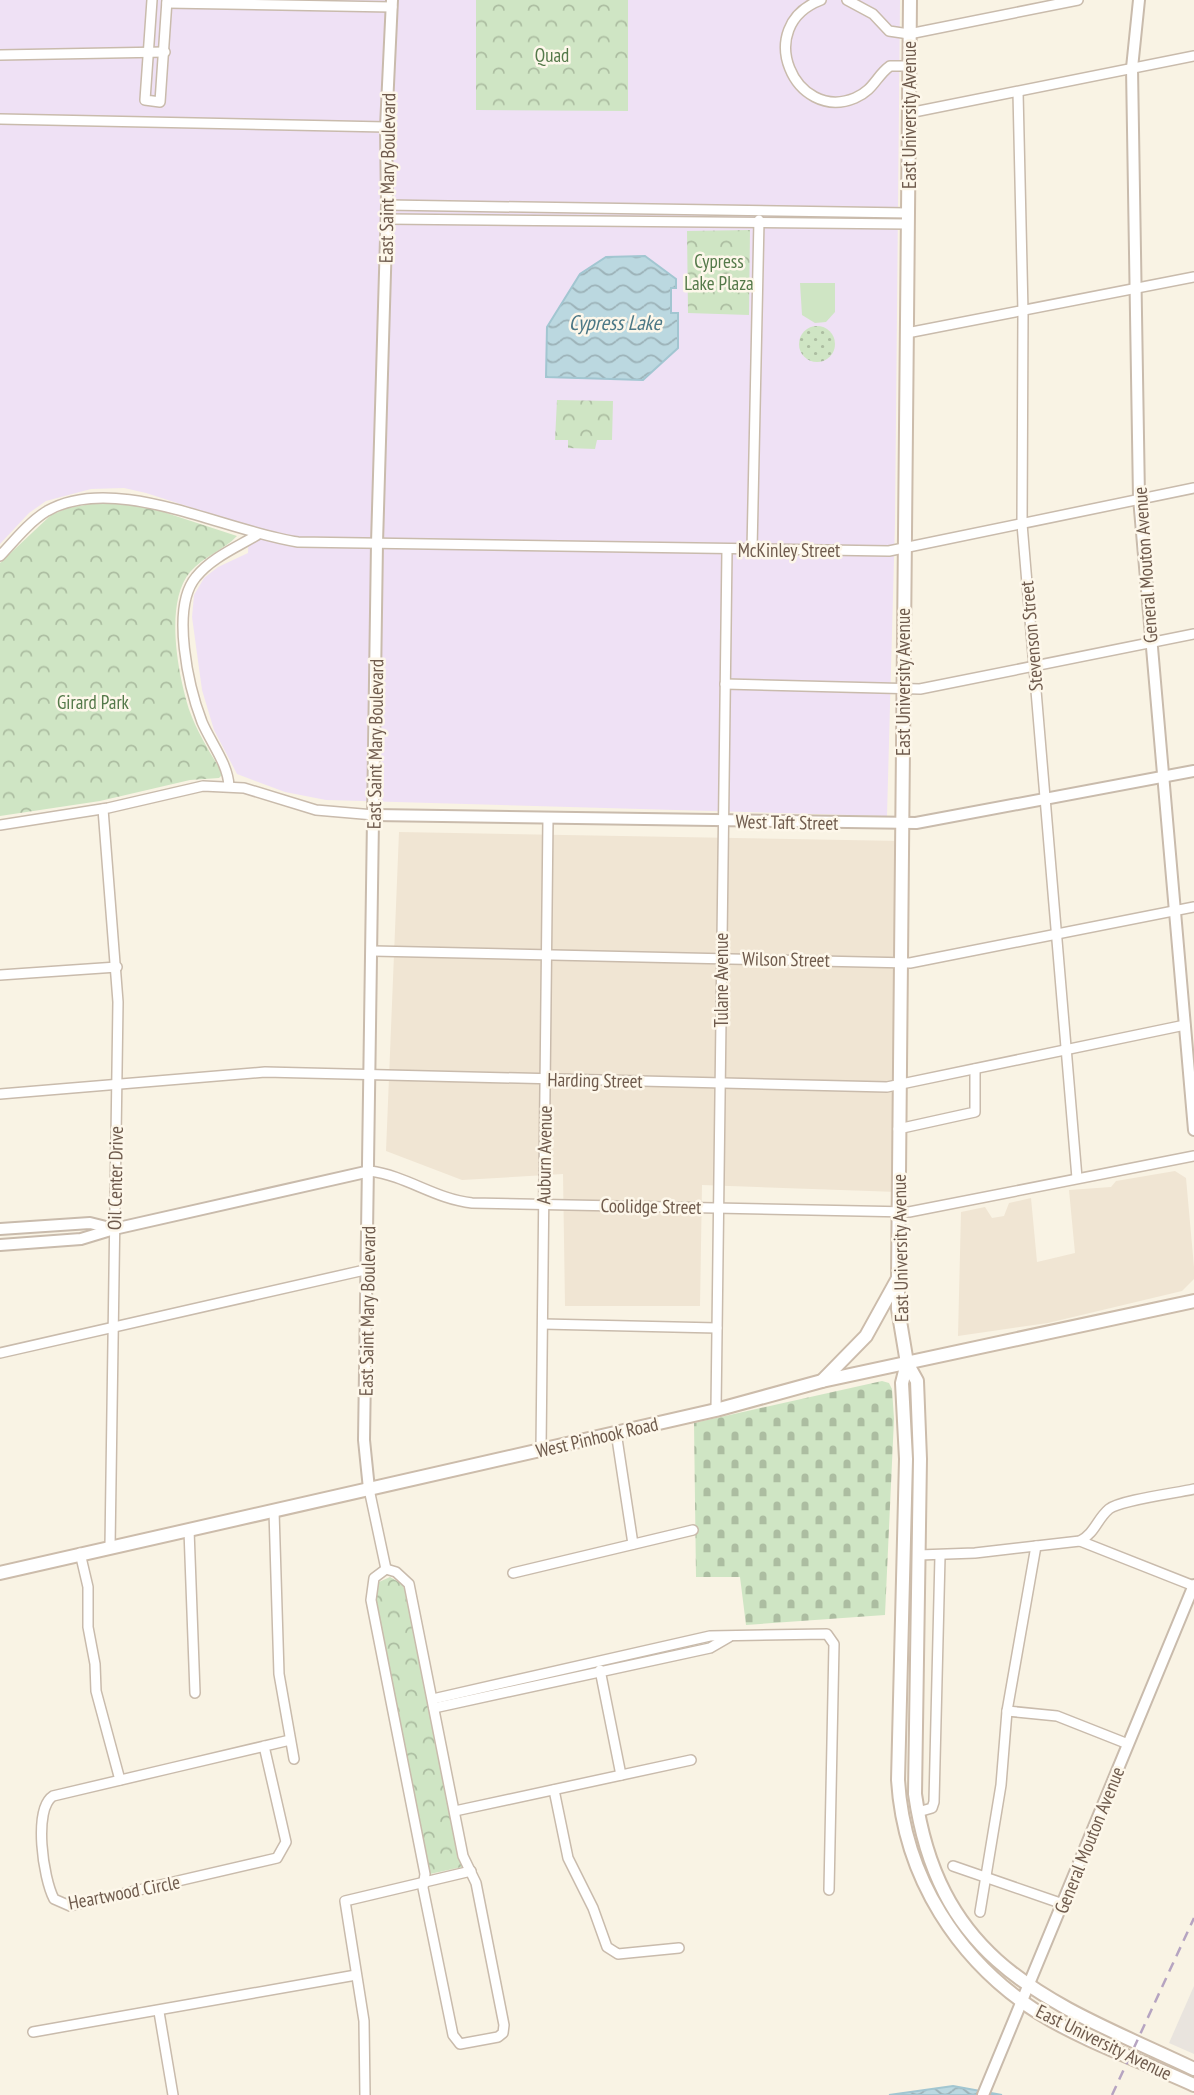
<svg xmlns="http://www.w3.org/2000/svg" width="1194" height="2095" font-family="'PT Sans Narrow',sans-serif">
	<defs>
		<pattern id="cemetery-stones" width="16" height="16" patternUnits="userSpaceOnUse" patternTransform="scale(1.75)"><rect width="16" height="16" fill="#cfe5c4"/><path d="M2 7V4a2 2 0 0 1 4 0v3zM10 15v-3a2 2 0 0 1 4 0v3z" fill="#acbda1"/></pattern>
		<pattern id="park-crowns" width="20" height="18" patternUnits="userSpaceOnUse" patternTransform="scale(1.75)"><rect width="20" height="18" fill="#cfe5c4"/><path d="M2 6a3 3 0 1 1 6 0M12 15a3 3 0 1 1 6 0" fill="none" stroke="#acbda1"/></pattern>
		<pattern id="garden-dots" width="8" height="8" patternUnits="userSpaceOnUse" patternTransform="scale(1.75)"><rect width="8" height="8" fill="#cfe5c4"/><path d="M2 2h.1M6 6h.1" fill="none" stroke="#acbda1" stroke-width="1.8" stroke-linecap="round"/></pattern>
		<pattern id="water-waves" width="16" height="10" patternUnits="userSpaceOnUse" patternTransform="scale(1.75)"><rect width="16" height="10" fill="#bbd8e0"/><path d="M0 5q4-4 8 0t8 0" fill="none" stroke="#9cb2b8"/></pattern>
	</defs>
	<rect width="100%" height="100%" fill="#f9f3e4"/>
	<g fill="#f0e5d3">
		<path d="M399,832L902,841L898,1192L702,1185L700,1306H565L563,1174L462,1180L386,1151Z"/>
		<path d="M1175,1171L1186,1178L1194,1267V1279L1182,1291L1048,1323L958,1336L961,1212L985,1207L992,1218L1004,1216L1009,1203L1031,1198L1037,1262L1075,1253L1069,1190L1111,1187L1116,1181Z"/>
	</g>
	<path fill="#e9e4de" d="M1194,1986V2054L1169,2043Z"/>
	<path fill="#efe1f5" d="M0,0H900L895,523L887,816L326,800L285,792L237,774L214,730L202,690L192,617L194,595L204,578L218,567L248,553L249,526L146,493L124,488L91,489L46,501L29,513L0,544Z"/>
	<path fill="#cfe5c4" d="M800,283H835V312L826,322L815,323L802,315Z"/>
	<path fill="url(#cemetery-stones)" d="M882,1381L889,1383L892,1389L894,1419L885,1615L746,1625L740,1577H696L694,1423Z"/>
	<g fill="url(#park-crowns)">
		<path d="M476,0H628V111L476,110Z"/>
		<path d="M750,230L749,315L688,313L687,231Z"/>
		<path d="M557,400L613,401L612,440H597L595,449L568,448V440H555Z"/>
		<path d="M108,501L142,505L237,536C224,550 204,556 190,572C164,603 178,676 190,712C198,734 211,754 223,774L219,778L190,780L100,801L0,816V563L51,515L68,508Z"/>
		<path d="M390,1577L402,1584L407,1594L462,1867L430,1874L374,1598L379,1582Z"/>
	</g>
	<circle fill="url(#garden-dots)" cx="817" cy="344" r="18"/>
	<g fill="url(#water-waves)" stroke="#a2c6d1" stroke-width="2">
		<path d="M645,256L676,279V288H671V313H678V348L643,380L546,377L547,327L580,274L606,257Z"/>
		<path d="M953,2086L1002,2095H889Z"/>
	</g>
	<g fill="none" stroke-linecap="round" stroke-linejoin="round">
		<g stroke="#c9bbac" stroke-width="12">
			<g id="minor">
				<path d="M152,0L145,100L160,102L167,0"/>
				<path d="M821,0C752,26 795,123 855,98C874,90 876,76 890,66H909"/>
				<path d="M847,0L873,14L889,31L909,34L1078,0"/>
				<path d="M167,3L392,7"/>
				<path d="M0,55L165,52"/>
				<path d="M1018,92L1023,312L1022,524L1077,1178"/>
				<path d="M909,113L1194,56"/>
				<path d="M0,119L386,127"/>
				<path d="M387,205L908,213"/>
				<path d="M387,219L908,224"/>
				<path d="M907,333L1194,277"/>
				<path d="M752,550L759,220"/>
				<path d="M0,556C14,541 29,522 47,511C115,472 223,531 298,542L889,551L1194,488"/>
				<path d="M725,684L920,689L1194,634"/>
				<path d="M229,786C228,764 211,743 202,722C189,688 170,608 196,577C211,558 237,547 257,535"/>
				<path d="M103,809L118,1002L110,1547"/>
				<path d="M0,825L108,808L203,786L244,788L316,810L374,815"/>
				<path d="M373,951L910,963L1194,907"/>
				<path d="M0,975L117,967"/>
				<path d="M0,1094L265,1072L887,1087L1185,1025"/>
				<path d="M898,1129L975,1112V1069"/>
				<path d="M370,1171C407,1176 435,1199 472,1203L909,1212L1194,1156"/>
				<path d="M543,1324L717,1328"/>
				<path d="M0,1353L369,1269"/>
				<path d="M716,1410L727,550"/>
				<path d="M616,1432L633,1544"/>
				<path d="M541,1449L548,818"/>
				<path d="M369,1489L386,1569"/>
				<path d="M274,1511L279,1674L294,1759"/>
				<path d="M189,1530L195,1693"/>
				<path d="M1080,1541L1194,1586"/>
				<path d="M80,1553L88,1587V1627L95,1664L96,1691L120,1780"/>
				<path d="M919,1555L975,1553L1080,1541C1095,1533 1097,1519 1109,1509C1120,1500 1177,1493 1194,1489"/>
				<path d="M386,1569L396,1572L409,1584L463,1856L476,1883L504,2025L503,2033L498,2037L460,2044L453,2035L423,1888L425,1874L371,1600L374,1578Z"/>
				<path d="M513,1573L693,1530"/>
				<path d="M600,1670L621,1775"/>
				<path d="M433,1699L710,1636L827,1634L834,1644L829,1890"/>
				<path d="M434,1708L710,1648L729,1637"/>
				<path d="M1007,1711L1057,1716L1128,1744"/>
				<path d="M264,1746L286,1842L277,1858L70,1906L54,1899C43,1878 33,1809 53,1796C132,1777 211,1759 290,1740"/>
				<path d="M554,1790L568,1858L593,1908L607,1947L618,1954L679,1948"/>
				<path d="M455,1811L691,1760"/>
				<path d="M918,1812L932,1808L934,1802L940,1556"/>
				<path d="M953,1866L1063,1904"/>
				<path d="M980,1912L1001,1785L1007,1711L1036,1546"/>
				<path d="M159,2012L173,2095"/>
				<path d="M33,2032L356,1975"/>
				<path d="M365,2095L364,2021L345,1901L471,1871"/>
			</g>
		</g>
		<g stroke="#c9bbac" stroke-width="14">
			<g id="tertiary">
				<path d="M1139,0L1132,68L1139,498L1194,1130"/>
				<path d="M374,815L916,823L1194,771"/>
				<path d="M0,1229L90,1223L114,1229"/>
				<path d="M0,1245L81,1239L114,1229L370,1171"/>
				<path d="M369,1489L364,1440L377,543L387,205L386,127L392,0"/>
				<path d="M983,2095L1194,1585"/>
			</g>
		</g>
		<g stroke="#ccbcab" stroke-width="16">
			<g id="secondary">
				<path d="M910,0L898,1280V1309L907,1363L917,1381L920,1459L915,1794C940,1969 1054,2003 1194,2069"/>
				<path d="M907,1363L902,1383L906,1459L898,1780C904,1877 958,1961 1039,2013C1082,2040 1146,2063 1194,2085"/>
				<path d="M822,1381L866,1336L897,1280"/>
				<path d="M0,1573L716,1410L822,1381L1194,1301"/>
			</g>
		</g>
		<use href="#minor" stroke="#fff" stroke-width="9"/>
		<use href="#tertiary" stroke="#fff" stroke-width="10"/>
		<use href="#secondary" stroke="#fff" stroke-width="12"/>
		<path stroke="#b6a4c1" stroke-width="2.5" stroke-dasharray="10 7" stroke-linecap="butt" d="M1112,2095L1194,1918"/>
	</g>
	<g text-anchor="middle" stroke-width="5" stroke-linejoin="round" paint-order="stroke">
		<g font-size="19" fill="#547949" stroke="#fdf7ea">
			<text x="552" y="62">Quad</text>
			<text x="719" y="268">Cypress<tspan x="719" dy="22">Lake Plaza</tspan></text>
			<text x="93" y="709">Girard Park</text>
		</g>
		<g font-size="19" fill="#6f5b4d" stroke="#fdf7ea">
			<text transform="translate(909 115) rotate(-90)" y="7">East University Avenue</text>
			<text transform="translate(387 178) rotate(-89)" y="7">East Saint Mary Boulevard</text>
			<text x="789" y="557">McKinley Street</text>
			<text transform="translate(1145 565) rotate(-94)" y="7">General Mouton Avenue</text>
			<text transform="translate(1031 636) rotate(-95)" y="7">Stevenson Street</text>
			<text transform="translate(903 682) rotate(-90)" y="7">East University Avenue</text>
			<text transform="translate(375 744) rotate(-89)" y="7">East Saint Mary Boulevard</text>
			<text transform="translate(787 822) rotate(1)" y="7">West Taft Street</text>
			<text transform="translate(786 959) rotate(1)" y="7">Wilson Street</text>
			<text transform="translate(721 980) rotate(-90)" y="7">Tulane Avenue</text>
			<text transform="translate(595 1080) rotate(1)" y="7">Harding Street</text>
			<text transform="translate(544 1155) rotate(-89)" y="7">Auburn Avenue</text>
			<text transform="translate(115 1178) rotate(-89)" y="7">Oil Center Drive</text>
			<text transform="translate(651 1206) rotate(1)" y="7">Coolidge Street</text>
			<text transform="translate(900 1248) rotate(-91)" y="7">East University Avenue</text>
			<text transform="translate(367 1311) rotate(-89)" y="7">East Saint Mary Boulevard</text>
			<text transform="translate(597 1437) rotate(-13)" y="7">West Pinhook Road</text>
			<text transform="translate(1089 1840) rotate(-68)" y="7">General Mouton Avenue</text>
			<text transform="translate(124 1892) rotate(-11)" y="7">Heartwood Circle</text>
			<text transform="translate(1104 2042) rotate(26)" y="7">East University Avenue</text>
		</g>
		<g font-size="21" font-style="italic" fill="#4c7886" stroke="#fdf7ea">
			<text x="615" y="330">Cypress Lake</text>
		</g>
	</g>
</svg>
